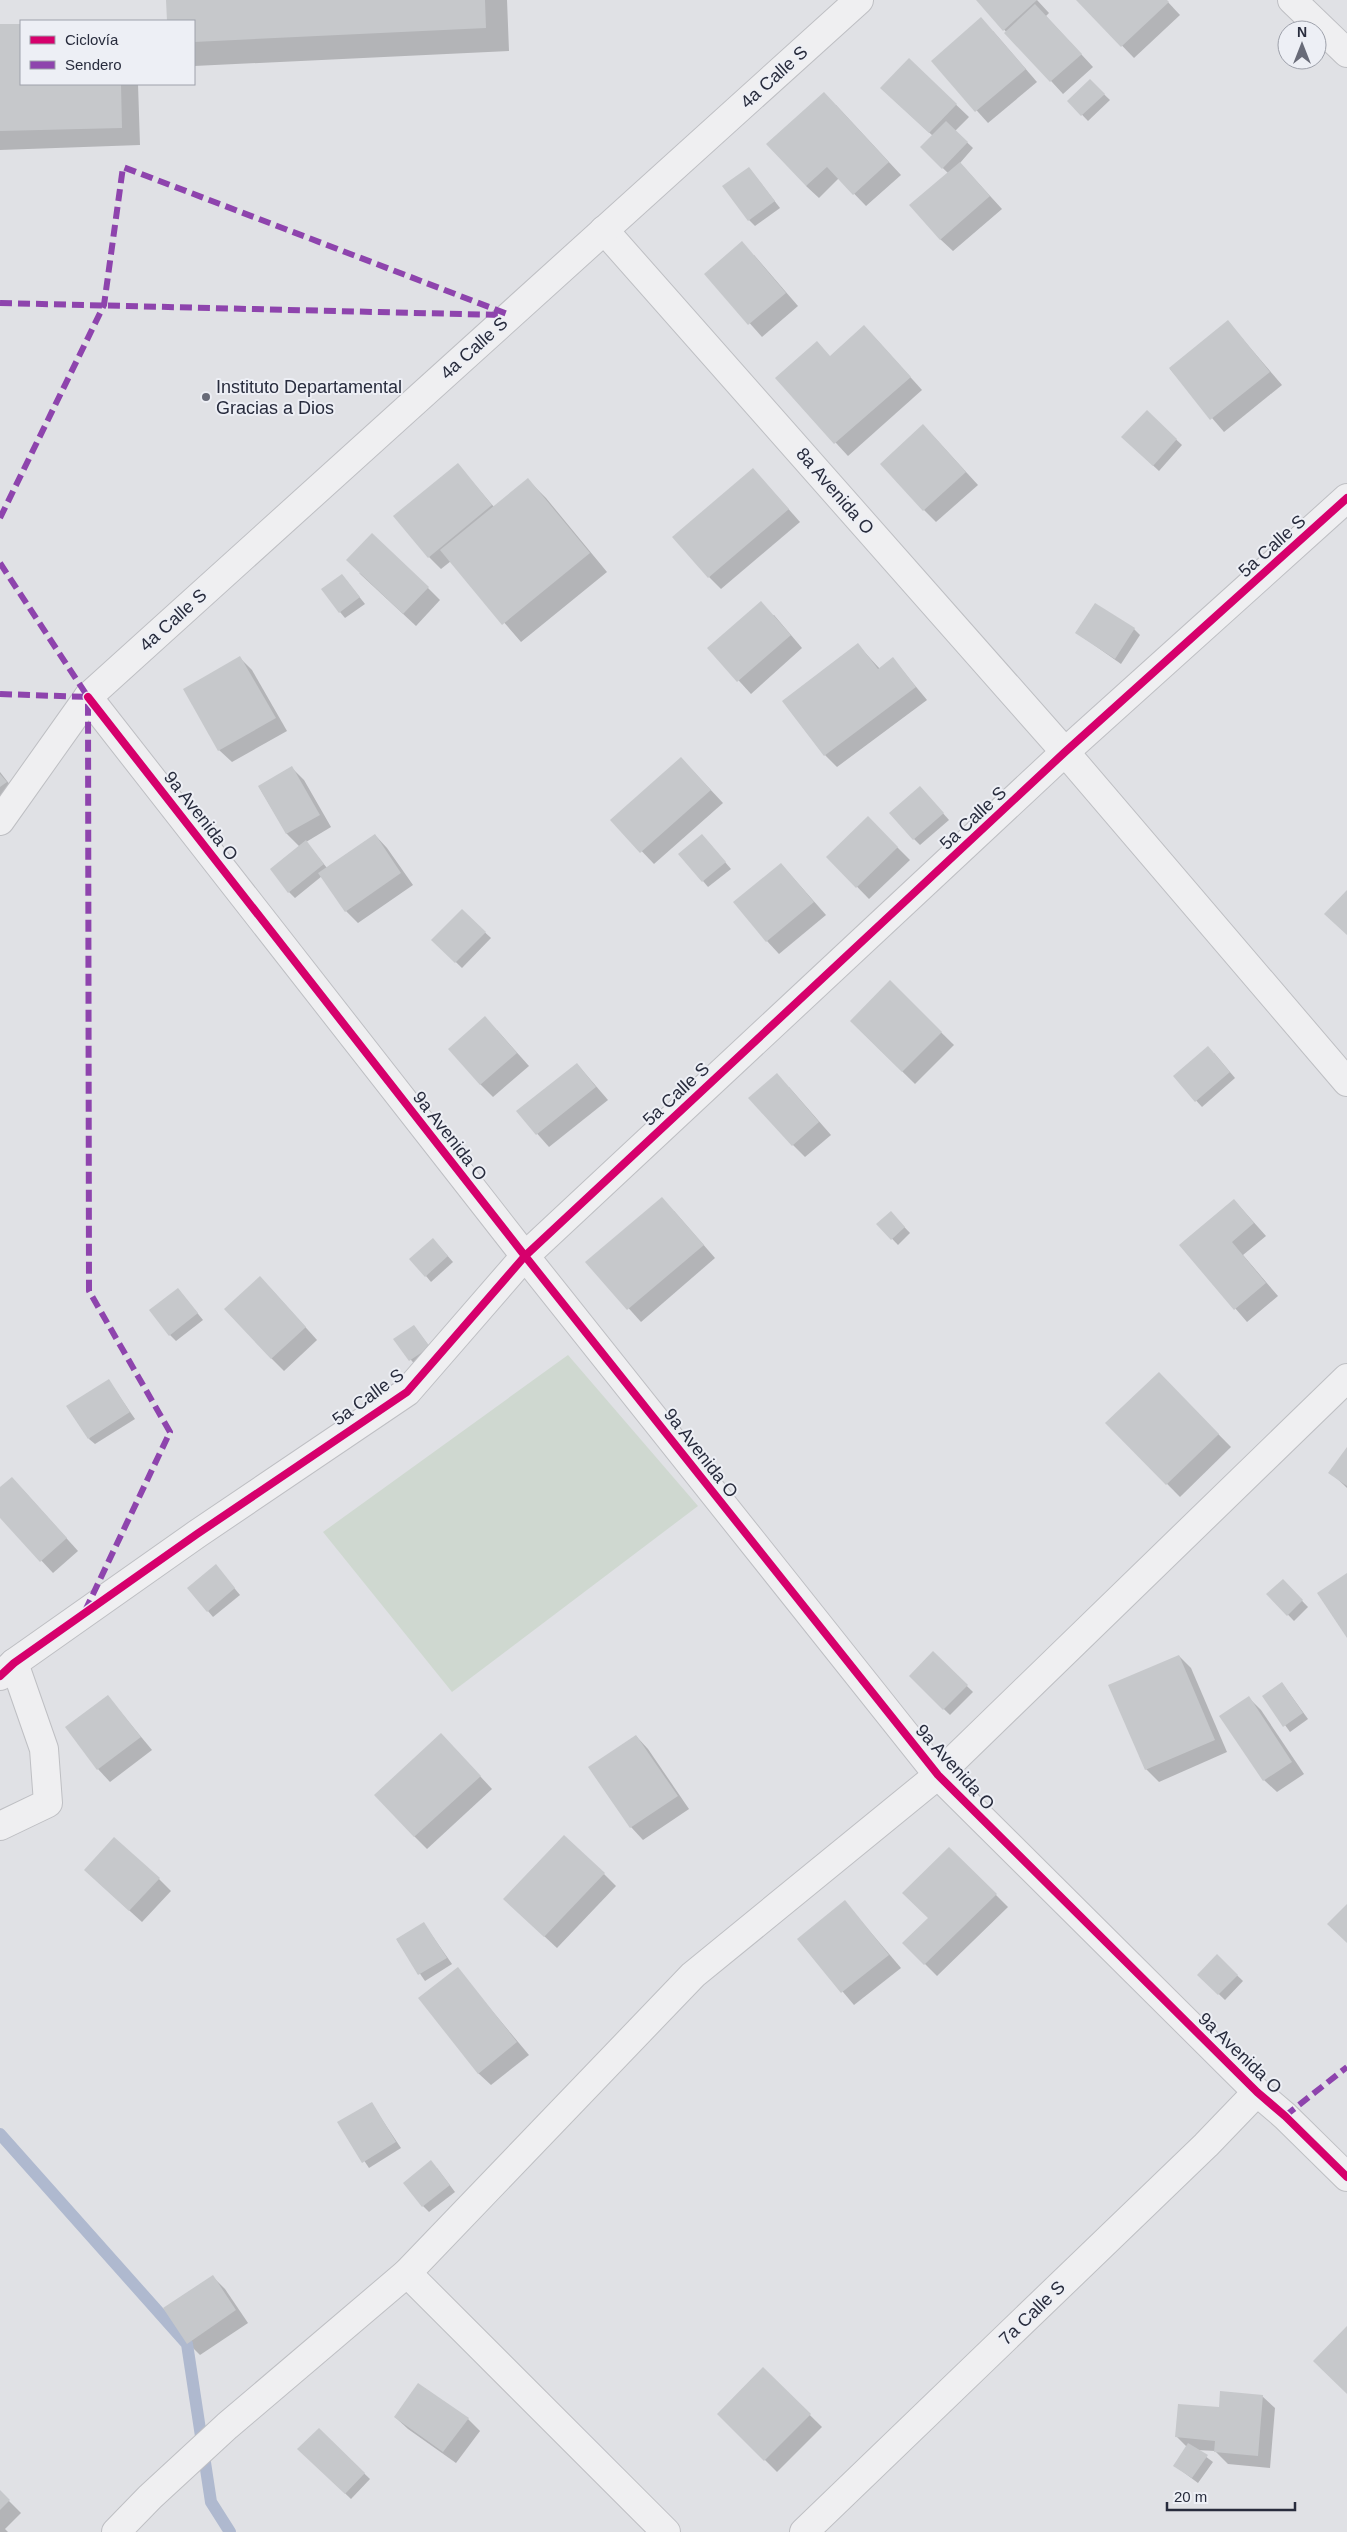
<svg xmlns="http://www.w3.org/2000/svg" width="1347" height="2532" font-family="Arial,sans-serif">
	<rect width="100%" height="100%" fill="#e0e1e5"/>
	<path fill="#cfd8d0" d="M568,1355L698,1506L452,1692L323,1532Z"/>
	<g fill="#0003">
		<path d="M167,0H507L509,51L194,66V21H168Z"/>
		<path d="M977,0H1037L1049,13L1046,16L1093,67L1063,94Z"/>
		<path d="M1078,0H1166L1180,15L1134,58Z"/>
		<path d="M0,25H21V84H138L140,145L0,150Z"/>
		<path d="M993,31L1037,82L988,123L932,61Z"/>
		<path d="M909,60L969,117L955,131L973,148L960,163L1002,209L953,251L940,239L948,173L921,147L933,136L894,100Z"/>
		<path d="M1090,81L1110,100L1088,121L1069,101Z"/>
		<path d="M836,105L901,175L866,206L839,178L819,198L806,186Z"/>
		<path d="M749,168L780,208L755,226L749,220Z"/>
		<path d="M754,255L798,306L762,337L706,274Z"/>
		<path d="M1228,322L1282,385L1224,432L1170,369Z"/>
		<path d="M876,339L922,390L848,456L776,378Z"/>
		<path d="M1147,412L1182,445L1159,471L1129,443Z"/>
		<path d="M935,438L978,485L936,522L924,510Z"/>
		<path d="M458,465L494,507L528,480L546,498L607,572L521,642L451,561L441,569L429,557Z"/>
		<path d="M753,469L800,522L721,589L709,577Z"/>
		<path d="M359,573L428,588L440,600L416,626Z"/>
		<path d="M342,575L365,604L345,618L340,612Z"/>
		<path d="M774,615L802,648L751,694L709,648Z"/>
		<path d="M1134,629L1140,635L1121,664L1077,633Z"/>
		<path d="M858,645L880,669L893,659L927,700L837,767L825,755Z"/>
		<path d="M240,658L252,670L287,731L232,762L219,750Z"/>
		<path d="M292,768L304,780L331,827L306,842L327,868L375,835L387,848L413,885L358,923L346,911L322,876L295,898L289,892L300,847L287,834L259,787Z"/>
		<path d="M693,771L723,803L654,864L612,820Z"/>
		<path d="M0,772L18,795L0,809Z"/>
		<path d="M926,794L949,820L920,845L914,839Z"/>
		<path d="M868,818L910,860L869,899L828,857Z"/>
		<path d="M708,842L731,869L708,887L703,881Z"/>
		<path d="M781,864L826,915L779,954L767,941Z"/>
		<path d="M462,911L491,938L462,968L433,940Z"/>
		<path d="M890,982L954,1045L915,1084L851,1021Z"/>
		<path d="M497,1030L529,1066L493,1097L480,1084Z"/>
		<path d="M1214,1053L1235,1078L1202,1107L1174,1076Z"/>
		<path d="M577,1064L608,1100L549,1147L518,1112Z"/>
		<path d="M789,1087L831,1135L805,1157L793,1145Z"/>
		<path d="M1234,1200L1266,1236L1243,1255L1278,1296L1247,1322L1181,1245Z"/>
		<path d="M674,1211L715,1258L641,1322L587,1262Z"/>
		<path d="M891,1213L910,1233L898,1245L878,1224Z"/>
		<path d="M439,1246L453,1262L431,1282L426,1276Z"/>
		<path d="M178,1289L203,1320L176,1341L170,1335Z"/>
		<path d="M272,1290L317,1340L284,1371L271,1358Z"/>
		<path d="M414,1326L435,1354L416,1366L395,1340Z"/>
		<path d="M1159,1374L1231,1447L1180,1497L1107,1423Z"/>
		<path d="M109,1381L135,1419L95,1444L89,1439Z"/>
		<path d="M1347,1449V1488L1330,1472Z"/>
		<path d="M0,1489L24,1491L78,1551L53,1573L0,1516Z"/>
		<path d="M221,1572L240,1595L213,1617L208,1611Z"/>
		<path d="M1283,1581L1308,1607L1294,1621L1268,1594Z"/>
		<path d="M933,1653L973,1692L950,1715L910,1676Z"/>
		<path d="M1179,1656L1191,1668L1227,1752L1159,1782L1146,1769Z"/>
		<path d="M1282,1683L1308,1719L1290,1732L1264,1696Z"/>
		<path d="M108,1697L152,1750L110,1782L98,1769L67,1727Z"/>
		<path d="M1249,1698L1261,1710L1304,1774L1277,1792L1264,1780Z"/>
		<path d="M636,1736L648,1749L689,1809L643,1840L631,1827L590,1767Z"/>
		<path d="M453,1747L492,1789L427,1849L414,1836Z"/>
		<path d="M949,1848L1008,1907L937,1976L904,1943L930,1918Z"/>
		<path d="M604,1874L616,1886L557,1948L517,1911Z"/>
		<path d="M159,1879L171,1891L142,1922L98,1882Z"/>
		<path d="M845,1902L901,1968L854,2005L799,1940Z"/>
		<path d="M424,1924L452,1964L425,1981L397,1940Z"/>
		<path d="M1217,1956L1243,1981L1225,2000L1199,1975Z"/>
		<path d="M457,1969L529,2055L491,2085L478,2073Z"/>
		<path d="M371,2103L401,2148L369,2168L339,2123Z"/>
		<path d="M437,2168L455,2192L429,2212L423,2206Z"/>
		<path d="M213,2277L225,2289L248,2323L200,2355L188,2343Z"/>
		<path d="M763,2369L822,2427L777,2472L719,2414Z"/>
		<path d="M1262,2396L1275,2408L1270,2468L1228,2464L1215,2451L1197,2450L1213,2462L1198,2483L1175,2466L1187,2447L1177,2437L1220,2408Z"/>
		<path d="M395,2417L468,2419L480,2431L456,2463L408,2429Z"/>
		<path d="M319,2430L370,2479L351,2499L299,2449Z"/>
		<path d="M0,2492L21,2513L5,2529L8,2532H0Z"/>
	</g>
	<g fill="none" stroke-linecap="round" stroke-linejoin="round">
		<path stroke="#afb9cf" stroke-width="12" d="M0,2134L187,2344L211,2502L230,2532"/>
	</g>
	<g fill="#c6c8cb">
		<path d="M166,0H485L486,28L194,42V21H167Z"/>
		<path d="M976,0H1037L1003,31Z"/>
		<path d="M1076,0H1167L1169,2L1121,47Z"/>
		<path d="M1035,4L1082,54L1050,82L1004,33Z"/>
		<path d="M981,17L1026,69L975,112L931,61Z"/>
		<path d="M0,24H21V84H121L122,128L0,131Z"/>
		<path d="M909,58L957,104L929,133L880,88Z"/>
		<path d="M1090,79L1105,94L1081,116L1067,101Z"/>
		<path d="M824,92L889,162L853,195L827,167L806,186L766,144Z"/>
		<path d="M946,121L968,142L942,169L920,147Z"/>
		<path d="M960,162L990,196L940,240L909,205Z"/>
		<path d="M749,167L775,201L748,221L722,186Z"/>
		<path d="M742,241L786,293L748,325L704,274Z"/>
		<path d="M1228,320L1270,372L1210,420L1169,368Z"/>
		<path d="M864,325L911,377L834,444L775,378L817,341L830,356Z"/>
		<path d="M1147,410L1177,439L1153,466L1121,437Z"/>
		<path d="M923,424L966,472L923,511L880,464Z"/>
		<path d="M458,463L492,505L428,558L393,516Z"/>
		<path d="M753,468L789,509L708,578L672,537Z"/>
		<path d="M528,478L590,553L502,625L440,550Z"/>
		<path d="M372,533L429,587L403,614L346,560Z"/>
		<path d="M342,574L360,597L339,613L321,589Z"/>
		<path d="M761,601L791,635L737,682L707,648Z"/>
		<path d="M1095,603L1135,628L1115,659L1075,633Z"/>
		<path d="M858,643L878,669L893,657L916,687L824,756L782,701Z"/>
		<path d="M240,656L276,718L218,751L183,689Z"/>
		<path d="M681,757L711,790L640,853L610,820Z"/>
		<path d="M292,766L320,815L286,834L258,786Z"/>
		<path d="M0,774L7,782L0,787Z"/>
		<path d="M920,786L944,813L913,840L889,813Z"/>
		<path d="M868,816L898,847L856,888L826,857Z"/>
		<path d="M375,834L401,873L345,912L318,873Z"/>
		<path d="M702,834L726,862L702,882L678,854Z"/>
		<path d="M306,840L324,864L288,893L270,869Z"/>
		<path d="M781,863L814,902L766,942L733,902Z"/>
		<path d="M1347,890V935L1324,914Z"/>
		<path d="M462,909L486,932L455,963L431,940Z"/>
		<path d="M890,980L942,1032L902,1072L850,1021Z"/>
		<path d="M485,1016L517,1053L480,1085L448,1049Z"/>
		<path d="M1208,1046L1230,1072L1195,1102L1173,1076Z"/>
		<path d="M577,1063L596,1087L536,1135L516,1111Z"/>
		<path d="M777,1073L819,1122L792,1146L748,1098Z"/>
		<path d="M662,1197L704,1245L627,1310L585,1262Z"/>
		<path d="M1234,1199L1254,1223L1232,1242L1266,1283L1234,1310L1179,1245Z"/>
		<path d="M891,1211L905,1227L891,1240L876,1224Z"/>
		<path d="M433,1238L448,1256L425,1277L409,1259Z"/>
		<path d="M260,1276L306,1327L271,1359L224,1309Z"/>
		<path d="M178,1288L198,1313L169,1336L149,1310Z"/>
		<path d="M414,1325L430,1347L409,1361L393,1339Z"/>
		<path d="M1159,1372L1219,1434L1166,1485L1105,1423Z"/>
		<path d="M109,1379L130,1412L88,1439L66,1406Z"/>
		<path d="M1347,1447V1486L1328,1473Z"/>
		<path d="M12,1477L67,1538L40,1562L0,1518V1487Z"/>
		<path d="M216,1564L235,1588L207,1612L187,1588Z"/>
		<path d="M1347,1573V1638L1317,1593Z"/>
		<path d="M1283,1579L1303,1600L1287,1616L1266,1594Z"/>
		<path d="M933,1651L968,1685L943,1710L909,1676Z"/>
		<path d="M1179,1655L1215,1740L1145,1770L1108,1685Z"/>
		<path d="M1282,1682L1303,1713L1283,1727L1262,1696Z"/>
		<path d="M108,1695L141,1737L97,1770L65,1727Z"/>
		<path d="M1249,1696L1292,1762L1263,1781L1219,1716Z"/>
		<path d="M441,1733L481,1776L414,1837L374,1795Z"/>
		<path d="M636,1735L678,1796L630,1828L588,1767Z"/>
		<path d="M564,1835L605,1873L544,1937L503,1899Z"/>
		<path d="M114,1837L160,1878L129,1911L84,1870Z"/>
		<path d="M949,1847L997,1894L924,1965L902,1943L928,1918L902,1893Z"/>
		<path d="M845,1900L889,1955L841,1993L797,1939Z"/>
		<path d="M1347,1904V1943L1327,1924Z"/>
		<path d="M424,1922L447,1958L418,1975L396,1939Z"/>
		<path d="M1217,1954L1238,1975L1218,1995L1197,1975Z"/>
		<path d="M458,1967L517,2042L478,2074L418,1998Z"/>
		<path d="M372,2102L396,2142L362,2163L337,2122Z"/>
		<path d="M431,2160L450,2185L422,2207L403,2183Z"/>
		<path d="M213,2275L236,2310L187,2344L163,2308Z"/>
		<path d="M1347,2326V2394L1313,2361Z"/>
		<path d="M763,2367L811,2414L764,2461L717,2414Z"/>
		<path d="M418,2383L469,2418L443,2452L394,2417Z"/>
		<path d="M1220,2391L1263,2395L1258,2456L1214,2452L1215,2441L1175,2437L1178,2404L1219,2407Z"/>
		<path d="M319,2428L365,2473L345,2494L297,2449Z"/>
		<path d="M1188,2443L1208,2455L1192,2478L1173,2466Z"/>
		<path d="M0,2490L10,2500L0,2510Z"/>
	</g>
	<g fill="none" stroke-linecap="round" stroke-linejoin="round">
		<g stroke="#bebfc3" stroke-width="30">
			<g id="minor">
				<path d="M1292,0L1347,53"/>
				<path d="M604,230L1065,752L1347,1082"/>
				<path d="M88,697L525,1256L938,1775L1257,2092L1285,2116L1347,2177"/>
				<path d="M0,821L88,697L859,0"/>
				<path d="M0,1676L14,1663L197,1534L407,1392L525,1256L1065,752L1347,498"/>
				<path d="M0,1826L48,1803L44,1749L14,1663"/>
				<path d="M407,2273L666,2532"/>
				<path d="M116,2532L150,2497L227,2426L407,2273L693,1975L938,1775L1347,1378"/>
				<path d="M804,2532L1206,2145L1257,2092"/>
			</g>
		</g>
		<use href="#minor" stroke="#efeff1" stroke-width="28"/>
		<g stroke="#8e44ad" stroke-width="6" stroke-dasharray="12 6" stroke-linecap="butt">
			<path d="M0,303L502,315"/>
			<path d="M0,518L104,305L123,167L510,315"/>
			<path d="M0,563L88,697"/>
			<path d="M0,694L88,697"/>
			<path d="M85,1611L170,1432L89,1291L88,700"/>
			<path d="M1285,2116L1347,2067"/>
		</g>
		<g stroke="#edeff5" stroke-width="11">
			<g id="cycleway">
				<path d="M88,697L525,1256L938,1775L1257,2092L1285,2116L1347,2177"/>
				<path d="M0,1676L14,1663L197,1534L407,1392L525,1256L1065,752L1347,498"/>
			</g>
		</g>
		<use href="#cycleway" stroke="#d6006c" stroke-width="8"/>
	</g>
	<circle fill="#686b78" stroke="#edeff5" stroke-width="2" cx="206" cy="397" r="5"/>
	<g text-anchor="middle" stroke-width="4" stroke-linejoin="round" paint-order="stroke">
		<g font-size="18" fill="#282c3d" stroke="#edeff5">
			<text transform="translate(774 77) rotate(-42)" y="6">4a Calle S</text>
			<text transform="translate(474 348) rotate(-42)" y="6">4a Calle S</text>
			<text transform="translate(835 491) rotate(49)" y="6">8a Avenida O</text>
			<text transform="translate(1272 546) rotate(-42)" y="6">5a Calle S</text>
			<text transform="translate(173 620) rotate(-42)" y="6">4a Calle S</text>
			<text transform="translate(201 816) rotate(52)" y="6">9a Avenida O</text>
			<text transform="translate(973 818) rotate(-43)" y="6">5a Calle S</text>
			<text transform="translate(676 1094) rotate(-43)" y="6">5a Calle S</text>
			<text transform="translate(450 1136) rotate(52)" y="6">9a Avenida O</text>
			<text transform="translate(368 1397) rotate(-36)" y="6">5a Calle S</text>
			<text transform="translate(701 1453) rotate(52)" y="6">9a Avenida O</text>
			<text transform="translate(955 1767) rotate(48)" y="6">9a Avenida O</text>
			<text transform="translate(1240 2053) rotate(44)" y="6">9a Avenida O</text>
			<text transform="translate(1032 2313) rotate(-44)" y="6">7a Calle S</text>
		</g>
		<g font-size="18" fill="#282c3d" stroke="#edeff5" text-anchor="start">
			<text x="216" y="393">Instituto Departamental<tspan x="216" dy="21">Gracias a Dios</tspan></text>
		</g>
	</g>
	<rect x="20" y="20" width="175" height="65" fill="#edeff5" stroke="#9ea1ab"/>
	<rect x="30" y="36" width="25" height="8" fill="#d6006c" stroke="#9ea1ab"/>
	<text x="65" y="45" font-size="15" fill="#282c3d">Ciclovía</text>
	<rect x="30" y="61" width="25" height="8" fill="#8e44ad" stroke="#9ea1ab"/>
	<text x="65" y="70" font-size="15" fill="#282c3d">Sendero</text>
	<g transform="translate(1302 45)"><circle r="24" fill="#edeff5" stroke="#9ea1ab"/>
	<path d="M0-4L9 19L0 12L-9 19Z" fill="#686b78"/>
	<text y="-8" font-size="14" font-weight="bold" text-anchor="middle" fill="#282c3d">N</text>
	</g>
	<path d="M1167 2502v8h128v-8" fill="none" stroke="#282c3d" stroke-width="2.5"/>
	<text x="1174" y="2502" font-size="15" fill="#282c3d" stroke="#edeff5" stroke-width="4" paint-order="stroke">20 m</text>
</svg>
